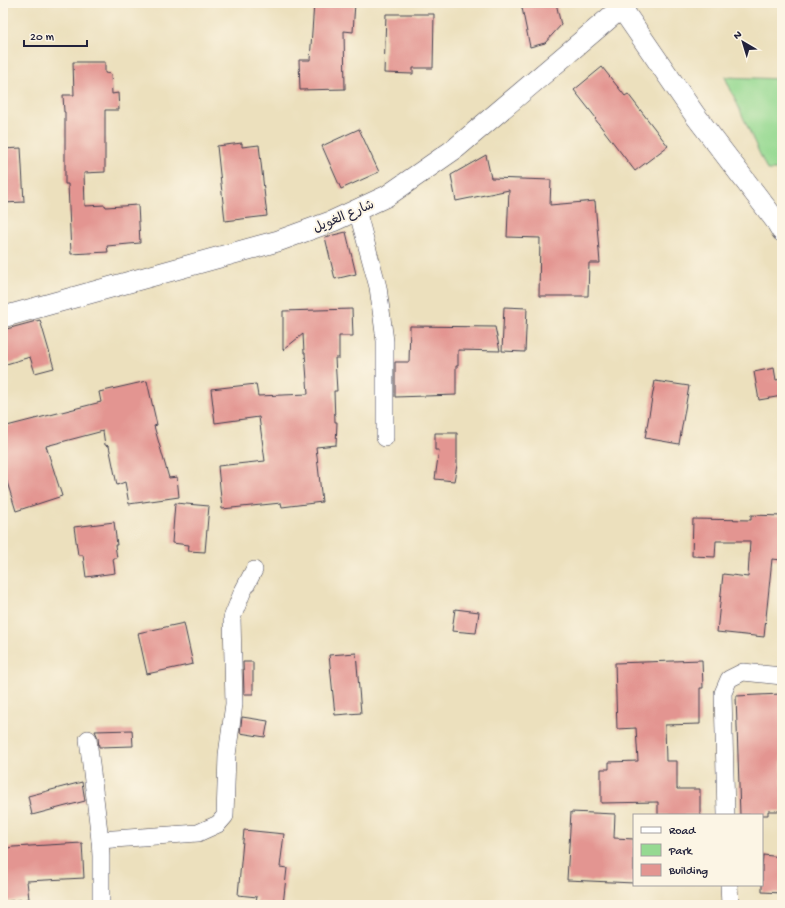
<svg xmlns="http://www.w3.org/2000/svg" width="785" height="908" font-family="'Gochi Hand','Playpen Sans Arabic',sans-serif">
	<rect width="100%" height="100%" fill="#fcf5e5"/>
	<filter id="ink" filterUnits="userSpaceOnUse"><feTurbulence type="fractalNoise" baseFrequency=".025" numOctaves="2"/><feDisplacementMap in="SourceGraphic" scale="8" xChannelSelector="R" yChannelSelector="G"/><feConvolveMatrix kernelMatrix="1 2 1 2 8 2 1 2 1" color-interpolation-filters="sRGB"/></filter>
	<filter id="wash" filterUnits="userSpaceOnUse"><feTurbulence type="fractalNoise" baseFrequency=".012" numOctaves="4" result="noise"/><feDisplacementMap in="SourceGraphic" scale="16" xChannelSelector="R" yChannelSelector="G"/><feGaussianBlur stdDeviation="0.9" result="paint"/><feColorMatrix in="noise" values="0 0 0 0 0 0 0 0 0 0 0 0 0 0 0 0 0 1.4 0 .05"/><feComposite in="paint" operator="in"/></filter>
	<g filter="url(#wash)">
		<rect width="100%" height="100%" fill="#ece0bd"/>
		<path fill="#95d991" stroke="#5c7e66" d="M725,77L782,79V170H767Z"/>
		<g id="blocks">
			<g fill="#e39591">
				<path d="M314,3H355L353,32L344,31L345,89L300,90L299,60H310Z"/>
				<path d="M521,3H556L561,25L545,43L530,47Z"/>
				<path d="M386,14H434L433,68H413V74L384,73Z"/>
				<path d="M73,62H105V73L111,74L112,94L118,93L119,110H105V172L84,173L85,206L105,205L106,207L138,205L140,243L107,246L108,252L71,254L68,184H65V112H64L63,95H74Z"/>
				<path d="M602,67L625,96L628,94L668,146L635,171L595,119L596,118L574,90Z"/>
				<path d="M359,129L379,172L341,189L322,146Z"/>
				<path d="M242,143V147L259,145L267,216L225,221L217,146Z"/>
				<path d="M21,148L24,202L3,203V149Z"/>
				<path d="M486,155L491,178L551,180L550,205L595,201L600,263H589L588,296H539L540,238L507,237L509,190L456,201L451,175Z"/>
				<path d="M346,232L356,274L335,279L325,237Z"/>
				<path d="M504,307L527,308L525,352L502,351Z"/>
				<path d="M352,309L353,336H339V358H335L337,391H334L335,422H337L336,445L316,447L322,502L282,507L281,503L222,509L218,466L265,461L259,417L215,423L211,389L256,384L258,396L308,394L305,353H304L303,334L283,350V311Z"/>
				<path d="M40,320L54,368L35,373L30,357L3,365V330Z"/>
				<path d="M410,326L495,327L500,351L458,350V366H456V395L395,397V362H409Z"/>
				<path d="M774,368L776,380L782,379V396L759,400L754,372Z"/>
				<path d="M147,381L157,425L154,426L169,478L177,477L179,497L129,504L125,482L117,485L109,446L105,445L103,431L46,446L62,496L16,511L3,469V427L101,402L99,392Z"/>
				<path d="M655,381L689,386L679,444L645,438Z"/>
				<path d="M435,433H457V465L454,481L435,479L439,450H435Z"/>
				<path d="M175,503L209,506L205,552L188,551L189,545L172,543Z"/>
				<path d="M751,515L782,516V560L772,559L764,637L717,632L723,574L748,577L750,541H716L715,557L692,556L693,519L751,520Z"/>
				<path d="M114,522L117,545H115L117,558H113L115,573L86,577L83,555H78L74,527Z"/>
				<path d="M455,609L479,612L476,633L452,631Z"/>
				<path d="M184,623L193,664L147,674L138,633Z"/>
				<path d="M356,653L361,713L335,715L329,655Z"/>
				<path d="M702,660L703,688H700V724L665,725L666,761H677V789H700V815H658V802L601,803V769H609V762L638,761L636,728L617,729L615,663Z"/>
				<path d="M243,662H253V694H244Z"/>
				<path d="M781,694L782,811H768V815H740L736,696Z"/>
				<path d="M242,717L268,721L265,737L240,733Z"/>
				<path d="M132,730L133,746L99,747L98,738L95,731Z"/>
				<path d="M82,782L85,801L32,815L28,796Z"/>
				<path d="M571,812L615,814L614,838L634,839V883L567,880Z"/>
				<path d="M244,830L284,834L280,867L287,868L283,905L256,902L257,897L238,895Z"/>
				<path d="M82,843L84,878L27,881L29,899L3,902V849L13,847Z"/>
				<path d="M763,855L782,857V893L762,892V866Z"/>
			</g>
		</g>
	</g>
	<g filter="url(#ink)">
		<use href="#blocks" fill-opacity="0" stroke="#403e4e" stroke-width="1"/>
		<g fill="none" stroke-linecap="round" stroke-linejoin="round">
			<g stroke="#403e4e" stroke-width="18">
				<g id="minor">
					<path d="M357,210L378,287L385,341V438"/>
					<path d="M88,739L100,840L101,856V905"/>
					<path d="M726,815L723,693L729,679L743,672L782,676"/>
					<path d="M100,840L198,833L218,824L225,816L227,755L234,704L232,618L242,593L254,570"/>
					<path d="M729,885L730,905"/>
				</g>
			</g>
			<g stroke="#403e4e" stroke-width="22">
				<g id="tertiary">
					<path d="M618,3L695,115L776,221L782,231"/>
					<path d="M3,317L278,241L333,221L387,196L456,148L627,3"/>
				</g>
			</g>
			<use href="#minor" stroke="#fff" stroke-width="17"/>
			<use href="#tertiary" stroke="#fff" stroke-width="21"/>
		</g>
	</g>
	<g text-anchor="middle" stroke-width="4" stroke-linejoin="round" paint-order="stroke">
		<g font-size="13" fill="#22223b" stroke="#fcf5e5">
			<text transform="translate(343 215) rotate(-23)" y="5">شارع الغويل</text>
		</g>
	</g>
	<rect width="785" height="908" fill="none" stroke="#fcf5e5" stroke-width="16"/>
	<rect x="633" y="814" width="130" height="72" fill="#fcf5e5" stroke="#a5a1a1"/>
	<rect x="641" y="827" width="20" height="6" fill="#ffffff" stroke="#a5a1a1"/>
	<text x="669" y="834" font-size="12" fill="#22223b">Road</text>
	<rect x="641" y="844" width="20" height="12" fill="#95d991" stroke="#a5a1a1"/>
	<text x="669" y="854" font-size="12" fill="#22223b">Park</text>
	<rect x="641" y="864" width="20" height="12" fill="#e39591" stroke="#a5a1a1"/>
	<text x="669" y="874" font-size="12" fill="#22223b">Building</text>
	<g transform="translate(743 42) rotate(322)" stroke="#fcf5e5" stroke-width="3" paint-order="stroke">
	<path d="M0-3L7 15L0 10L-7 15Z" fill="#22223b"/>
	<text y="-6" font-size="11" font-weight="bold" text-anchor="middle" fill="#22223b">N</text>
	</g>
	<path d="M24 40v6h63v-6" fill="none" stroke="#22223b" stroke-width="2"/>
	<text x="30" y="40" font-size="12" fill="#22223b" stroke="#fcf5e5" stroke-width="3" paint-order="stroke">20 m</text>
</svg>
